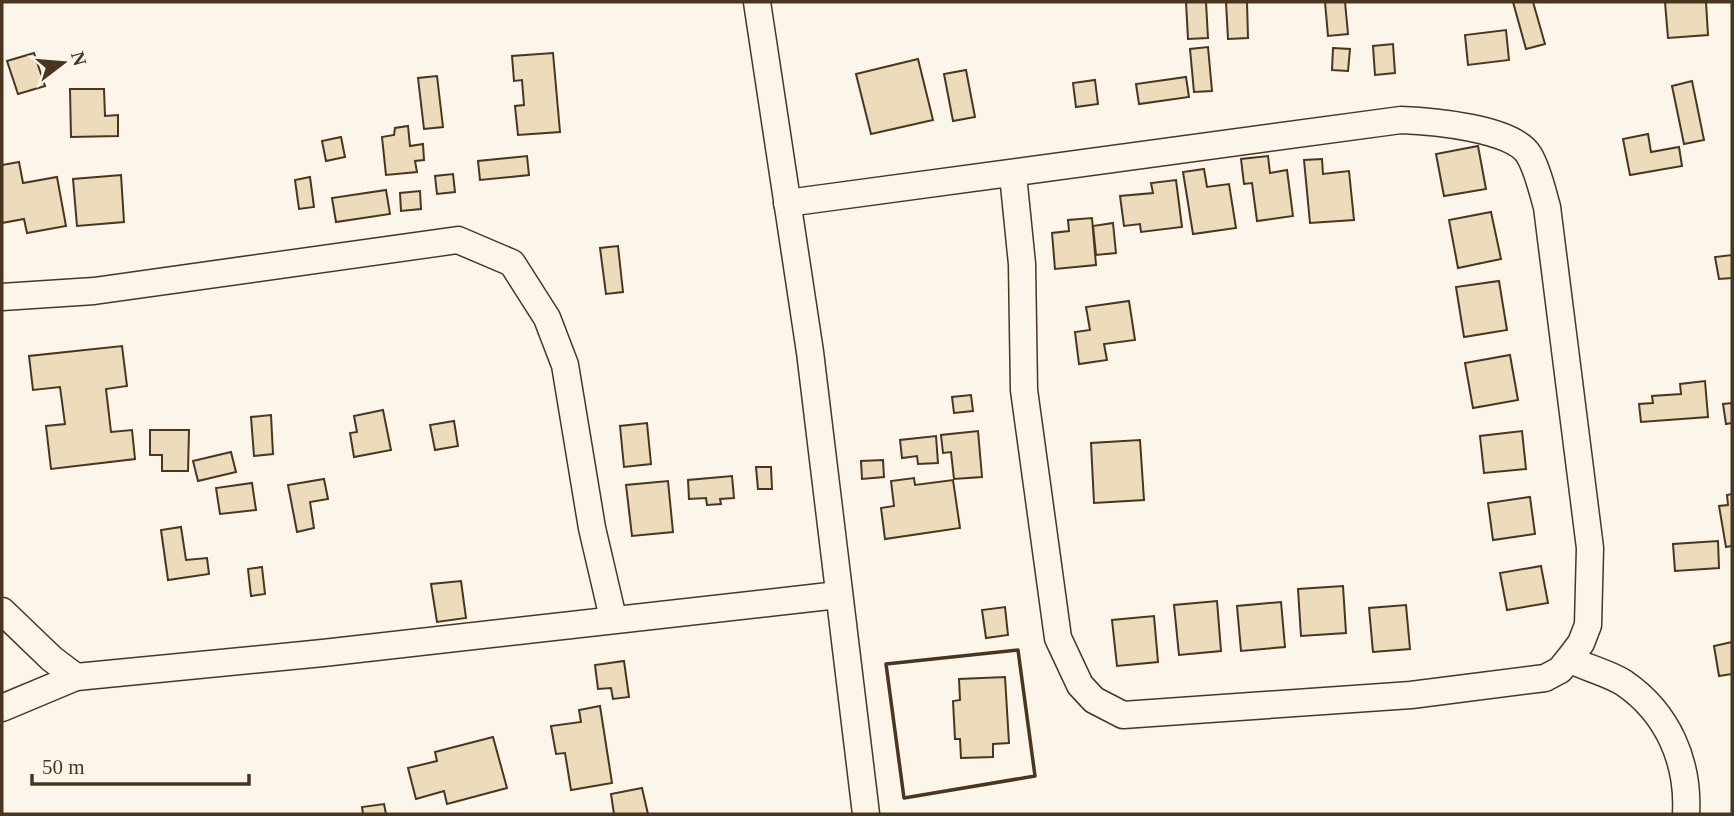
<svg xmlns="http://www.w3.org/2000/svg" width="1734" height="816" font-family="'Times New Roman',serif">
	<rect width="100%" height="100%" fill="#fbf6e9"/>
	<g fill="#ecdcbc" stroke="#4a3520" stroke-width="2">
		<path d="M1186,2H1206L1208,38L1188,39Z"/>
		<path d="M1226,2H1247L1248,38L1228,39Z"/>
		<path d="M1325,2H1345L1348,34L1328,36Z"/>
		<path d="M1513,2H1533L1545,44L1526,49Z"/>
		<path d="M1665,2H1706L1708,35L1668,38Z"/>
		<path d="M1506,30L1509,60L1468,65L1465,35Z"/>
		<path d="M1393,44L1395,73L1375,75L1373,46Z"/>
		<path d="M1208,47L1212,91L1194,92L1190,49Z"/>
		<path d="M1333,48L1350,49L1348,71L1332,70Z"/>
		<path d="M34,53L45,86L18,94L7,61Z"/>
		<path d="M553,53L560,132L518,135L515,106L524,105L522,80L514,81L512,56Z"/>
		<path d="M918,59L933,120L871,134L856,74Z"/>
		<path d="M966,70L975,117L953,121L944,74Z"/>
		<path d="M437,76L443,127L424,129L418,78Z"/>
		<path d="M1186,77L1189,97L1139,104L1136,84Z"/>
		<path d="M1095,80L1098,104L1076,107L1073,83Z"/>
		<path d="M1692,81L1704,140L1684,144L1672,86Z"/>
		<path d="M70,89H104L105,116L118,115V136L71,137Z"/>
		<path d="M408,126L410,146L423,144L424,160L415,161L417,172L386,175L382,137L394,135L395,128Z"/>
		<path d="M1648,134L1651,152L1679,147L1682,166L1630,175L1623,139Z"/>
		<path d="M341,137L345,157L326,161L322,141Z"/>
		<path d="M1478,146L1486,189L1444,196L1436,154Z"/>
		<path d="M527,156L529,175L480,180L478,161Z"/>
		<path d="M1268,156L1270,173L1287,170L1293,216L1257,221L1252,183L1244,184L1241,159Z"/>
		<path d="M1322,159L1323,174L1349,171L1354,220L1310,223L1304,160Z"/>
		<path d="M19,162L23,183L57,177L66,226L27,233L24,219L2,223V165Z"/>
		<path d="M1204,169L1207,187L1229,184L1236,228L1193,234L1183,172Z"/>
		<path d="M453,174L455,192L437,194L435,176Z"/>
		<path d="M121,175L124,222L77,226L73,179Z"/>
		<path d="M310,177L314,207L299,209L295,180Z"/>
		<path d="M1176,180L1182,227L1141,232L1140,224L1124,226L1120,196L1153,193L1151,183Z"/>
		<path d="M386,190L390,214L336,222L332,198Z"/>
		<path d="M420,191L421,209L401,211L400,193Z"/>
		<path d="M1491,212L1501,259L1458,268L1449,220Z"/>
		<path d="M1092,218L1096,265L1055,269L1052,233L1069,231L1068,220Z"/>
		<path d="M1113,223L1116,253L1096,255L1093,226Z"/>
		<path d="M618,246L623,292L606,294L600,248Z"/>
		<path d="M1732,255V278L1719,279L1715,257Z"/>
		<path d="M1499,281L1507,330L1464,337L1456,287Z"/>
		<path d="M1129,301L1135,340L1104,344L1107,360L1079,364L1075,332L1090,330L1086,307Z"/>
		<path d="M122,346L127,386L106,389L111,432L132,430L135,459L51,469L46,426L65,424L60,387L33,390L29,356Z"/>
		<path d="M1510,355L1518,400L1473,408L1465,363Z"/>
		<path d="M1705,381L1708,417L1641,422L1639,404L1653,403L1652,396L1681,394L1680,384Z"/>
		<path d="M971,395L973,411L954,413L952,397Z"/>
		<path d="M1732,403V423L1726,424L1723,404Z"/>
		<path d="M383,410L391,450L354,457L350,433L357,432L354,416Z"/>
		<path d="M271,415L273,454L254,456L251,417Z"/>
		<path d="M454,421L458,446L435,450L430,425Z"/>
		<path d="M647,423L651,464L624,467L620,426Z"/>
		<path d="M150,430H189L188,471H162V455H150Z"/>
		<path d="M978,431L982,477L954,479L951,452L943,453L941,435Z"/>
		<path d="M1522,431L1526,469L1484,473L1480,436Z"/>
		<path d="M936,436L938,463L918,464L917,456L902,458L900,440Z"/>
		<path d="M1140,440L1144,500L1094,503L1091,443Z"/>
		<path d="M231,452L236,472L198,481L193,461Z"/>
		<path d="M883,460L884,477L862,479L861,461Z"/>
		<path d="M756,467H771L772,489H758Z"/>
		<path d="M732,476L734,498L720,499L721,504L707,505L706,498L689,499L688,480Z"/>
		<path d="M914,478L915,485L953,480L960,528L885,539L881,508L894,506L891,481Z"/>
		<path d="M324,479L328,499L310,502L314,528L297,532L288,485Z"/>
		<path d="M668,481L673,532L632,536L626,485Z"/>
		<path d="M252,483L256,510L220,514L216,488Z"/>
		<path d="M1732,494V546L1726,547L1719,506L1728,505L1727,495Z"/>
		<path d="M1530,497L1535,534L1493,540L1488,503Z"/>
		<path d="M181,527L186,560L207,558L209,574L168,580L161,530Z"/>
		<path d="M1718,541L1719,568L1675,571L1673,544Z"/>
		<path d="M1541,566L1548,603L1507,610L1500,573Z"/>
		<path d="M262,567L265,594L251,596L248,569Z"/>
		<path d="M461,581L466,618L437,622L431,584Z"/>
		<path d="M1343,586L1346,633L1301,636L1298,589Z"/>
		<path d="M1217,601L1221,651L1179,655L1174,605Z"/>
		<path d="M1281,602L1285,647L1241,651L1237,606Z"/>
		<path d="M1406,605L1410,649L1373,652L1369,608Z"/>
		<path d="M1005,607L1008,635L986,638L982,610Z"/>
		<path d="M1154,616L1158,662L1117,666L1112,620Z"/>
		<path d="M1732,642V674L1719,676L1714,646Z"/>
		<path d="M624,661L629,697L613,699L611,688L598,689L595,665Z"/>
		<path d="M1005,677L1009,743L993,744V757L961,758L960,739H955L953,701L960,700L959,679Z"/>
		<path d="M600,706L612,783L571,790L565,753L556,754L551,726L581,722L579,710Z"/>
		<path d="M493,737L507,788L447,804L444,791L416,799L408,768L437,761L435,752Z"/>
		<path d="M642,788L648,814H614L611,794Z"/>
		<path d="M384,804L386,814H363L362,807Z"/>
	</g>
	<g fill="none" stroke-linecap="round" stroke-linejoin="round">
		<g stroke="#4a3520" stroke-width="29">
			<g id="street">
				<path d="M757,2L810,352L866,814"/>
				<path d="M787,203L1401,120C1430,121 1514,128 1529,155C1538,170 1542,190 1547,207L1590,548L1588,625L1581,643L1569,659L1560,670L1545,678L1411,695L1123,715L1094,700L1080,685L1058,638L1024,390L1022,264L1013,175"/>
				<path d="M2,297L94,291L458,240L512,263L547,318L565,365L592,528L613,618"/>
				<path d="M2,611L52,659L76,677L323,653L838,595"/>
				<path d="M1569,659C1586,668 1609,673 1624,683C1668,713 1689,762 1686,814"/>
				<path d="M2,708L76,677"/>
			</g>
		</g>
		<use href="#street" stroke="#fbf6e9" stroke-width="26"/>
		<path stroke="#4a3520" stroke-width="3.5" d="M1018,650L1035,776L904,798L886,664Z"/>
	</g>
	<rect width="1734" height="816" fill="none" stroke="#4a3520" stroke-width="7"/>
	<g transform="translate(63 63) rotate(74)" stroke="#fbf6e9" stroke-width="5" paint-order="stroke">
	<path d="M0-5L12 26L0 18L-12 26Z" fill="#4a3520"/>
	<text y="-10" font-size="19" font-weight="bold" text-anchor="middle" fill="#4a3520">N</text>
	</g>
	<path d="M32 774v10h217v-10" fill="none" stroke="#4a3520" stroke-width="3.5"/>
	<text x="42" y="774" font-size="21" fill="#4a3520" stroke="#fbf6e9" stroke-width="5" paint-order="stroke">50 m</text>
</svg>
